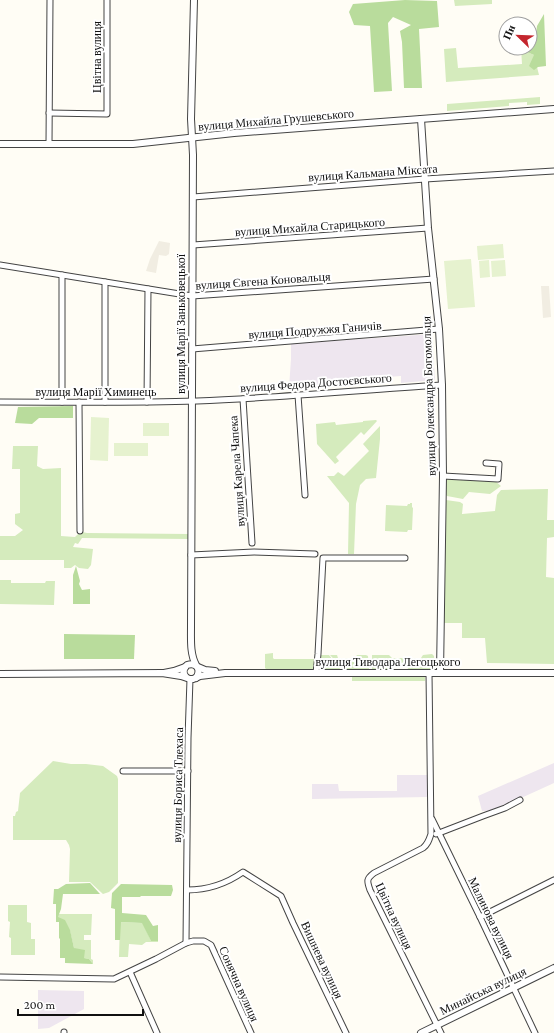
<svg xmlns="http://www.w3.org/2000/svg" width="554" height="1033" font-family="'Crimson Pro',serif">
	<rect width="100%" height="100%" fill="#fffdf5"/>
	<g fill="#eee6ef">
		<path d="M432,334L435,380L401,383V376L387,377V383L289,388L291,359V344Z"/>
		<path d="M554,763V783L493,811H482L478,796Z"/>
		<path d="M397,775H428V797L312,799V784H338L339,791H397Z"/>
		<path d="M38,990L84,991V1009L49,1028L38,1029Z"/>
	</g>
	<g fill="#d5ebbd">
		<path d="M454,0H492V4L455,6Z"/>
		<path d="M534,43L527,52L534,55L539,75L446,82L444,49L456,48L458,68L522,64L521,48H530V44Z"/>
		<path d="M540,97V104L527,105V102L509,103V106L447,111V104Z"/>
		<path d="M376,420L377,421L364,435L361,432L336,457L339,461L335,464L317,444L316,424L335,422L336,425L363,422V421Z"/>
		<path d="M380,426V439L376,478L366,479L360,485L356,504L354,554H348L349,503L327,476H334L338,472L344,476L369,451L363,444Z"/>
		<path d="M13,446H38L37,466L43,469L61,468V536L75,537L78,534V531H81L82,532L87,533L189,534V539L82,538L78,544L75,543L73,547L93,549L91,565L88,569L79,568L75,565L71,568H64V560H0V536H15L23,530L15,524V514L20,513V469H12Z"/>
		<path d="M445,478L495,481L501,486L490,494L469,492L463,499L447,496L445,494Z"/>
		<path d="M548,489L547,520H554V537L547,538L546,577L554,578V664L487,663L485,638H462V623H443L444,501L446,500L460,502L463,504L462,514L495,511L497,495L501,490Z"/>
		<path d="M410,503H412V507L413,508L412,530H408L407,532L385,531L386,505L407,506L408,504H410Z"/>
		<path d="M0,580H11V583H45L46,581H55L54,605L0,604Z"/>
		<path d="M273,653V658L274,659H315L314,668L312,670H267L265,668V654Z"/>
		<path d="M432,654L434,656L435,668L434,670L408,669L407,665H393V669L373,670L372,669V655H389L392,658H421L423,655Z"/>
		<path d="M320,655H329L341,670H319Z"/>
		<path d="M330,655H337L338,658H355L357,655H366L368,656L369,669L367,670H344Z"/>
		<rect x="352" y="676" width="73" height="5"/>
		<path d="M53,761L71,764H86L103,766L117,776L118,779V883L109,892L103,894L90,882H69L70,849L69,845L66,840H13V816H15L16,812L18,811L20,793Z"/>
		<path d="M8,905H27V922L31,923V939H35V955H11V938L9,937L10,922L8,921Z"/>
		<path d="M59,914H92L91,935H84V940H91V959L93,960V964L89,959L84,958L74,948L70,931L57,917Z"/>
		<path d="M120,922L143,923L151,941H158V942H146L142,945L129,944L128,957H119Z"/>
	</g>
	<g fill="#b9dc9c">
		<path d="M405,0L437,1L439,27L419,29L422,88H404L402,42L400,31L411,25L393,17L388,23L392,91L374,92L370,26L354,25L349,12L353,4Z"/>
		<path d="M544,14L546,66L538,67L534,70L529,66L534,55L527,52L535,42L537,26Z"/>
		<path d="M73,406V418H39L32,424L15,423L18,407Z"/>
		<path d="M76,566L80,581L79,584L82,590L90,589V604H73V575Z"/>
		<path d="M64,634L135,635L134,659H64Z"/>
		<path d="M90,883L100,894H63L61,909L58,917L65,920L70,930L74,948L85,950L84,958L89,959L93,964L65,963V958H60V939L59,938V922H56V904H53L54,889H58L66,884Z"/>
		<path d="M121,884L172,885L173,890L171,896H141L140,897H122V913L146,915L153,926L158,925V941H151L142,923L121,922L120,940H115V909L111,908L112,893Z"/>
	</g>
	<g fill="#e6f2cf">
		<path d="M503,244L504,258L478,260L477,246Z"/>
		<path d="M471,259L475,307L448,309L444,261Z"/>
		<path d="M489,260L490,277L480,278L479,261Z"/>
		<path d="M505,260L506,276L492,277L491,261Z"/>
		<path d="M91,417L109,418L108,461L90,460Z"/>
		<rect x="143" y="423" width="26" height="13"/>
		<rect x="114" y="443" width="34" height="13"/>
	</g>
	<g fill="#f1ede2">
		<path d="M159,241L170,243L169,254L166,256L159,255L156,273L146,271L150,259Z"/>
		<path d="M541,286H549L551,317L543,318Z"/>
	</g>
	<g fill="none" stroke-linecap="round" stroke-linejoin="round">
		<g stroke="#444" stroke-width="7">
			<g id="minor">
				<path d="M49,113L107,114V0"/>
				<path d="M49,144L50,0"/>
				<path d="M193,197L425,179L554,171"/>
				<path d="M193,245L428,228"/>
				<path d="M0,265L192,296L434,279"/>
				<path d="M105,282V402"/>
				<path d="M192,349L439,329"/>
				<path d="M298,395L305,495"/>
				<path d="M243,399L252,543"/>
				<path d="M0,402C66,402 132,403 197,401C279,398 361,390 442,385"/>
				<path d="M62,402V275"/>
				<path d="M79,402L80,531"/>
				<path d="M147,402L148,289"/>
				<path d="M443,476L498,479L499,464L486,463"/>
				<path d="M191,555L254,552L315,554"/>
				<path d="M316,673L318,654L323,558H405"/>
				<path d="M429,673L431,834C429,840 428,844 423,848L374,873C366,879 367,881 370,890L441,1033"/>
				<path d="M123,771H188"/>
				<path d="M432,819L480,917L535,1033"/>
				<path d="M436,834L439,833L483,816L505,808L520,800"/>
				<path d="M187,890C207,890 226,884 243,872L281,896L293,923L346,1033"/>
				<path d="M480,917L554,880"/>
				<path d="M186,943L188,738L190,679"/>
				<path d="M130,972L157,1033"/>
				<path d="M0,977L114,979L156,959L186,943L193,941H204L211,945L251,1033"/>
				<path d="M64,1032V1033"/>
			</g>
		</g>
		<g stroke="#444" stroke-width="8">
			<g id="tertiary">
				<path d="M194,0L191,119L193,155L191,627C191,640 190,654 196,665"/>
				<path d="M421,119L428,228L439,329L442,385L443,476L440,673"/>
				<path d="M0,144H133L234,133L554,109"/>
				<path d="M198,667L205,670L215,671"/>
				<path d="M164,673L174,671L185,667"/>
				<path d="M0,674L162,673L181,676L190,679H193L200,676L225,673H554"/>
				<path d="M186,677C182,673 183,669 187,665C196,662 202,669 196,678"/>
				<path d="M421,1033L554,968"/>
			</g>
		</g>
		<use href="#minor" stroke="#fff" stroke-width="5"/>
		<use href="#tertiary" stroke="#fff" stroke-width="6"/>
	</g>
	<g text-anchor="middle" stroke-width="4" stroke-linejoin="round" paint-order="stroke">
		<g font-size="12" fill="#111" stroke="#fff">
			<text transform="translate(97 57) rotate(-90)" y="4">Цвітна вулиця</text>
			<text transform="translate(276 120) rotate(-5)" y="4">вулиця Михайла Грушевського</text>
			<text transform="translate(373 173) rotate(-4)" y="4">вулиця Кальмана Міксата</text>
			<text transform="translate(310 227) rotate(-4)" y="4">вулиця Михайла Старицького</text>
			<text transform="translate(263 281) rotate(-4)" y="4">вулиця Євгена Коновальця</text>
			<text transform="translate(181 324) rotate(-90)" y="4">вулиця Марії Заньковецької</text>
			<text transform="translate(315 330) rotate(-4)" y="4">вулиця Подружжя Ганичів</text>
			<text transform="translate(316 383) rotate(-4)" y="4">вулиця Федора Достоєвського</text>
			<text x="96" y="396">вулиця Марії Химинець</text>
			<text transform="translate(429 396) rotate(-92)" y="4">вулиця Олександра Богомольця</text>
			<text transform="translate(237 471) rotate(-94)" y="4">вулиця Карела Чапека</text>
			<text x="388" y="666">вулиця Тиводара Легоцького</text>
			<text transform="translate(178 785) rotate(-89)" y="4">вулиця Бориса Тлехаса</text>
			<text transform="translate(394 916) rotate(65)" y="4">Цвітна вулиця</text>
			<text transform="translate(491 918) rotate(64)" y="4">Малинова вулиця</text>
			<text transform="translate(322 960) rotate(65)" y="4">Вишнева вулиця</text>
			<text transform="translate(239 984) rotate(66)" y="4">Сонячна вулиця</text>
			<text transform="translate(483 991) rotate(-26)" y="4">Минайська вулиця</text>
		</g>
	</g>
	<g transform="translate(518 36) rotate(293)"><circle r="19" fill="#ffffff" stroke="#a0a0a0"/>
	<path d="M0-3L7 15L0 10L-7 15Z" fill="#c4262e"/>
	<text y="-6" font-size="11" font-weight="bold" text-anchor="middle" fill="#111111">Пн</text>
	</g>
	<path d="M18 1009v6h125v-6" fill="none" stroke="#111111" stroke-width="2"/>
	<text x="24" y="1009" font-size="12" fill="#111111" stroke="#ffffff" stroke-width="3" paint-order="stroke">200 m</text>
</svg>
